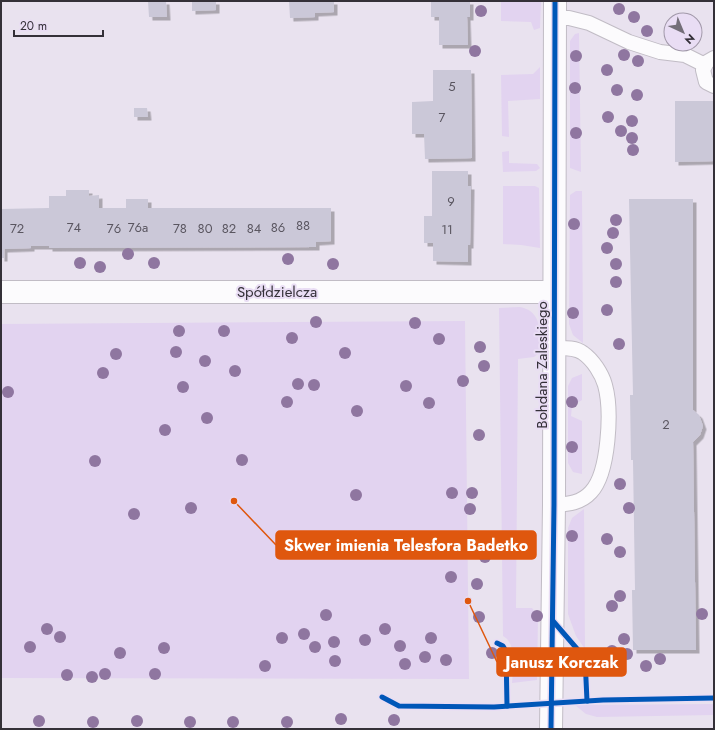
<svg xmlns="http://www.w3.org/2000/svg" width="715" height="730" font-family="Jost,sans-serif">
	<defs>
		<filter id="shadow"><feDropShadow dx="3.5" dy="3.5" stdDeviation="0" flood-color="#0004"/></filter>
	</defs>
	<rect width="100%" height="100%" fill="#e9e2ef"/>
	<g fill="#e2d3f0">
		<path d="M501,1H541L540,28L534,30L531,22L501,21Z"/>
		<path d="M579,33L581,172L570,168V41L575,34Z"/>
		<path d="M540,67V99L508,101L509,137L502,136L501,75L533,74Z"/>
		<path d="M509,151V163L537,164L540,168L536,171L503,172L502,152Z"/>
		<path d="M503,186H535L539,188L540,248L521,245L503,244Z"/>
		<path d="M576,191H582L583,343L573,335L569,324L570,195Z"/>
		<path d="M520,307C544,312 539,334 539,353L534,357L518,359L516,608H532L538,616L537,680L512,683C513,670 517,643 503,636L499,308Z"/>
		<path d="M465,321L469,679L1,678V324Z"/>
		<path d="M582,374V400L572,406L571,416L582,421V474L573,472L568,463V386L572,378Z"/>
		<path d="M584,509L585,649L576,636L568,614V528L572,518Z"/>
		<path d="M714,704V715L597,717L586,714L575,705Z"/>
	</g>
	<g fill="#cbc8d8" filter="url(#shadow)">
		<path d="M148,1H166L167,17H149Z"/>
		<path d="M192,1H216V10L192,11Z"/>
		<path d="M289,1H334V12L315,13V17L290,18Z"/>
		<path d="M431,1H470V17H467L468,45H439V17H431Z"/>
		<path d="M433,70H471L472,158L425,159L424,134H412V102L433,101Z"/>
		<path d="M675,101H714V161L675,162Z"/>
		<path d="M134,108H147L148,117H134Z"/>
		<path d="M432,171H468V186H471L470,245H468V262L433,261V243H424V216H432Z"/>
		<path d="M66,190H89V196L99,195V208H126V199H148V208H331V241L316,242V247L49,248V246H31V248L4,249V258H1V209L49,208V196H66Z"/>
		<path d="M629,199H693V410L699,415L703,426L700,435L693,442L696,650H633L632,590H635L633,460H631L630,395H633Z"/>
	</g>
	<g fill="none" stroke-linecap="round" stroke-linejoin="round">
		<g stroke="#c1bcc5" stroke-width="16">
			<g id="service">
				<path d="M555,18H569L589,23L629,42L660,52L685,55L705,65"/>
				<path d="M714,58L707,62L703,70L706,82L714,86"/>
				<path d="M553,348C563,348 575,347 583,353C593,360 602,374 605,385C612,410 609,473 591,492C581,503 569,504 554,505"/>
			</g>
		</g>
		<g stroke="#c1bcc5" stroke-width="24">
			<g id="minor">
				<path d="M1,292H554"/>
				<path d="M551,729L554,505L555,1"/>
			</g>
		</g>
		<use href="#service" stroke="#fcfbfd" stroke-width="14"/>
		<use href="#minor" stroke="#fcfbfd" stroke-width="22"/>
		<g stroke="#e9ddf4" stroke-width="8">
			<g id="cycleway">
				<path d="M553,621L585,658L587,701"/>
				<path d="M497,643L503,646L506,651L507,706"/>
				<path d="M382,697L399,706L494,707L603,700L714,698"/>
				<path d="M551,729L554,505L555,1"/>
			</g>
		</g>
		<use href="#cycleway" stroke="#0057b8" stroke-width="5"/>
	</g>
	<g fill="#8f76a0">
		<circle cx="619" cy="9" r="6"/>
		<circle cx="481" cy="11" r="6"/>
		<circle cx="634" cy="17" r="6"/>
		<circle cx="647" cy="31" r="6"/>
		<circle cx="475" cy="51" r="6"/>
		<circle cx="624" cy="55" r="6"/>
		<circle cx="576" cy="56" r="6"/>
		<circle cx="638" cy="61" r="6"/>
		<circle cx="607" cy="70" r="6"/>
		<circle cx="575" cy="88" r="6"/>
		<circle cx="617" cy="90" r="6"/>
		<circle cx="637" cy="95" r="6"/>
		<circle cx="608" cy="117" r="6"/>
		<circle cx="632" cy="121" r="6"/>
		<circle cx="621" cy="131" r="6"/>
		<circle cx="576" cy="133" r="6"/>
		<circle cx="632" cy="138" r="6"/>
		<circle cx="633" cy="150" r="6"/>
		<circle cx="616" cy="220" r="6"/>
		<circle cx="574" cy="224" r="6"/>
		<circle cx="613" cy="233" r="6"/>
		<circle cx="607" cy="248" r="6"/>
		<circle cx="128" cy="254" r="6"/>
		<circle cx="288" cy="259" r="6"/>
		<circle cx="80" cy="263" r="6"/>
		<circle cx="154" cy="263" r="6"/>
		<circle cx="333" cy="264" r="6"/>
		<circle cx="616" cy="264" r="6"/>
		<circle cx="100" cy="267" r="6"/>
		<circle cx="616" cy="282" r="6"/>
		<circle cx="607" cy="310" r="6"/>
		<circle cx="573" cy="313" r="6"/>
		<circle cx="316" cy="322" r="6"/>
		<circle cx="415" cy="323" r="6"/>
		<circle cx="179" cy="331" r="6"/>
		<circle cx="224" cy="331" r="6"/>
		<circle cx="292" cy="338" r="6"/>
		<circle cx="439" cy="339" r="6"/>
		<circle cx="619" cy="344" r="6"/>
		<circle cx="480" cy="347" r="6"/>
		<circle cx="176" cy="352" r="6"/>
		<circle cx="345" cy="353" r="6"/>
		<circle cx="116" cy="354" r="6"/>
		<circle cx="205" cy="361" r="6"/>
		<circle cx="484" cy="366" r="6"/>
		<circle cx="235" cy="371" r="6"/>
		<circle cx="103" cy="373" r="6"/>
		<circle cx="463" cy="381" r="6"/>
		<circle cx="298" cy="384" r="6"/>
		<circle cx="314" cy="385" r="6"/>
		<circle cx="406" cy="386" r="6"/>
		<circle cx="183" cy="387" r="6"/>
		<circle cx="8" cy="392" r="6"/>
		<circle cx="287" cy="402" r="6"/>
		<circle cx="572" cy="402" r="6"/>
		<circle cx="429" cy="403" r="6"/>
		<circle cx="357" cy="411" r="6"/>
		<circle cx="207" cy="418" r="6"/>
		<circle cx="165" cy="430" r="6"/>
		<circle cx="479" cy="435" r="6"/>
		<circle cx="572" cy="447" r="6"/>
		<circle cx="242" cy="460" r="6"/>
		<circle cx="95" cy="461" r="6"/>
		<circle cx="620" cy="484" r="6"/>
		<circle cx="452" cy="493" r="6"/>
		<circle cx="472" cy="493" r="6"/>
		<circle cx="356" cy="495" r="6"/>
		<circle cx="191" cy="508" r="6"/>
		<circle cx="629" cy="508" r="6"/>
		<circle cx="470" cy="509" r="6"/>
		<circle cx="134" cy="514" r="6"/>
		<circle cx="572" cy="536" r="6"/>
		<circle cx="607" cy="539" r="6"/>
		<circle cx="620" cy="552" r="6"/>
		<circle cx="485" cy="557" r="6"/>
		<circle cx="451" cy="577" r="6"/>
		<circle cx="477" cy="584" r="6"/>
		<circle cx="620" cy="596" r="6"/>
		<circle cx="612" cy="606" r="6"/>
		<circle cx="702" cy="614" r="6"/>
		<circle cx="326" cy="615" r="6"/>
		<circle cx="537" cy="616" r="6"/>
		<circle cx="479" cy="617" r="6"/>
		<circle cx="47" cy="629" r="6"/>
		<circle cx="385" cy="629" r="6"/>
		<circle cx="304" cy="634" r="6"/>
		<circle cx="60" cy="637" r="6"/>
		<circle cx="282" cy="638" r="6"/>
		<circle cx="431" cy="638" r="6"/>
		<circle cx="624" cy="639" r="6"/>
		<circle cx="365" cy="640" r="6"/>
		<circle cx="334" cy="642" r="6"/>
		<circle cx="400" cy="646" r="6"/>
		<circle cx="30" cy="647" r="6"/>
		<circle cx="315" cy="647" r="6"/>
		<circle cx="164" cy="648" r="6"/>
		<circle cx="612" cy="651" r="6"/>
		<circle cx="120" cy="653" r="6"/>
		<circle cx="492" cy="653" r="6"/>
		<circle cx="627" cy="654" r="6"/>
		<circle cx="425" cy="657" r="6"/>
		<circle cx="660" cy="659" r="6"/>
		<circle cx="446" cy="660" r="6"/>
		<circle cx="335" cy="661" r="6"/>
		<circle cx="405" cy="664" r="6"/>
		<circle cx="265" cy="666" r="6"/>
		<circle cx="646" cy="666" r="6"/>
		<circle cx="105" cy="674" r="6"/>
		<circle cx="155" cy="674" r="6"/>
		<circle cx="67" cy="675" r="6"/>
		<circle cx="92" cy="677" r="6"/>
		<circle cx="341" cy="719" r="6"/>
		<circle cx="394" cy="720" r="6"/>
		<circle cx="39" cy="721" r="6"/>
		<circle cx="137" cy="721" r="6"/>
		<circle cx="93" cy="722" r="6"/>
		<circle cx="190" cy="722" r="6"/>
		<circle cx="233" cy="722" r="6"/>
		<circle cx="287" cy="722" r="6"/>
	</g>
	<g text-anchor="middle" stroke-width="4" stroke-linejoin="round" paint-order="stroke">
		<g font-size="13" fill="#5a5660">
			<text x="452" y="91">5</text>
			<text x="442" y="122">7</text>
			<text x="451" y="206">9</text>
			<text x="303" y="230">88</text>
			<text x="74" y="232">74</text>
			<text x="138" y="232">76a</text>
			<text x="278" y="232">86</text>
			<text x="17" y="233">72</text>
			<text x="114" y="233">76</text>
			<text x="180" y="233">78</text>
			<text x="205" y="233">80</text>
			<text x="229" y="233">82</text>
			<text x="254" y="233">84</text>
			<text x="447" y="234">11</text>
			<text x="666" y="429">2</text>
		</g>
		<g font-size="15" fill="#343038" stroke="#e9ddf4">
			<text x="277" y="297">Spółdzielcza</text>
			<text transform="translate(542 365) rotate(-90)" y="5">Bohdana Zaleskiego</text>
		</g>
	</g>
	<path fill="none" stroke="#df570e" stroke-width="1.5" d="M234 501L276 545M468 601L497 662"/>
	<g fill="#df570e" stroke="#e9ddf4" stroke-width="1.5">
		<circle cx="234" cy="501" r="4"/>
		<circle cx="468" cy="601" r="4"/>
	</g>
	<g fill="#df570e" stroke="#df570e" stroke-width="1.5">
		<rect x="276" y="531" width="260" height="28" rx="4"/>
		<rect x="497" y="648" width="129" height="28" rx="4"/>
	</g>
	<g font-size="16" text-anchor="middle" font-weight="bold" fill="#fff">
		<text x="406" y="551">Skwer imienia Telesfora Badetko</text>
		<text x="562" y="668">Janusz Korczak</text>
	</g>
	<rect width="715" height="730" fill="none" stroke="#343038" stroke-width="4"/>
	<g transform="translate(683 32) rotate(136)"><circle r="19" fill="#e9ddf4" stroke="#a198a9"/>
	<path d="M0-3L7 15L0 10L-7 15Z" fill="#736e78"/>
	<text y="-6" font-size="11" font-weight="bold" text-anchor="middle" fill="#343038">N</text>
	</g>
	<path d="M14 30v6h89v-6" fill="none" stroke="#343038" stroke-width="2"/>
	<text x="20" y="30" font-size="12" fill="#343038" stroke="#e9ddf4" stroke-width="3" paint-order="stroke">20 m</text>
</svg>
